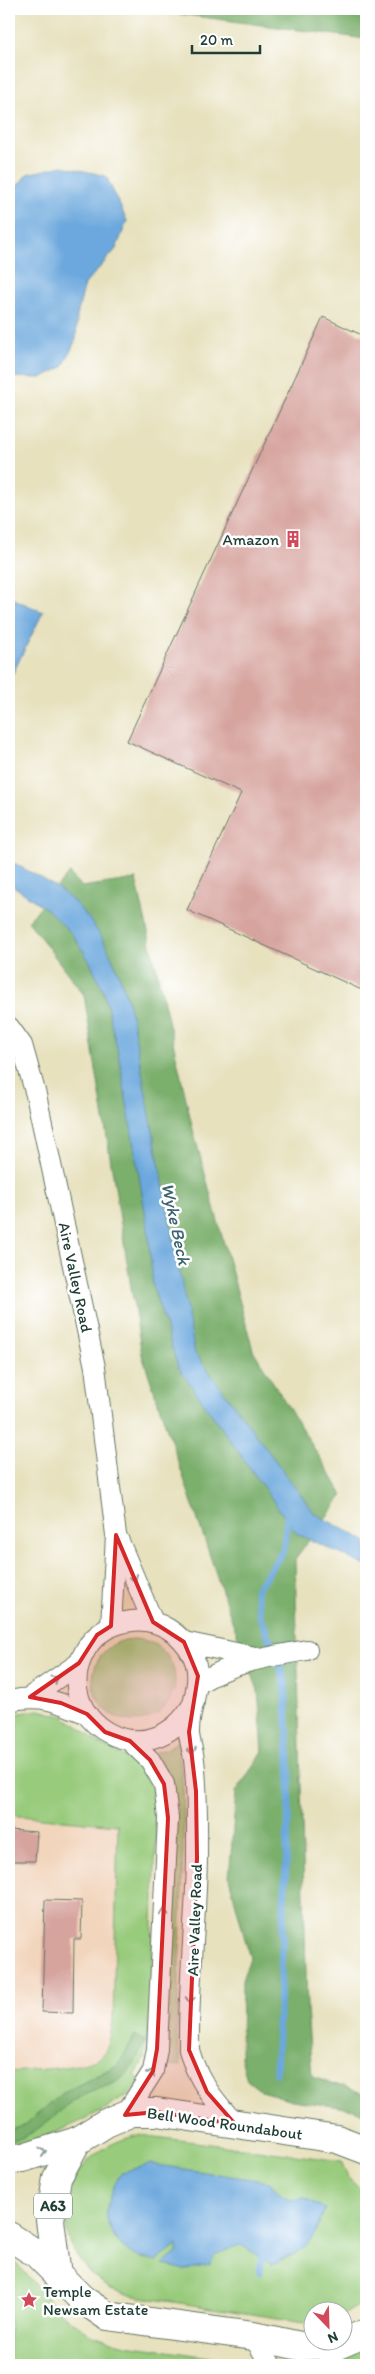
<svg xmlns="http://www.w3.org/2000/svg" width="375" height="2374" font-family="Itim,sans-serif">
	<rect width="100%" height="100%" fill="#fff"/>
	<filter id="ink" filterUnits="userSpaceOnUse"><feTurbulence type="fractalNoise" baseFrequency=".02" numOctaves="2"/><feDisplacementMap in="SourceGraphic" scale="10" xChannelSelector="R" yChannelSelector="G"/><feConvolveMatrix kernelMatrix="1 2 1 2 8 2 1 2 1" color-interpolation-filters="sRGB"/></filter>
	<filter id="wash" filterUnits="userSpaceOnUse"><feTurbulence type="fractalNoise" baseFrequency=".0096" numOctaves="4" result="noise"/><feDisplacementMap in="SourceGraphic" scale="20" xChannelSelector="R" yChannelSelector="G"/><feGaussianBlur stdDeviation="1.12" result="paint"/><feColorMatrix in="noise" values="0 0 0 0 0 0 0 0 0 0 0 0 0 0 0 0 0 1.4 0 .05"/><feComposite in="paint" operator="in"/></filter>
	<g filter="url(#wash)">
		<rect width="100%" height="100%" fill="#e7e1be"/>
		<path fill="#f2d5bd" d="M9,1815L118,1825L113,2020L110,2041L101,2056L87,2063L9,2072Z"/>
		<g fill="#98cb7c" stroke="#5c8458">
			<circle cx="134" cy="1680" r="41"/>
			<path d="M39,1710L62,1716L78,1726L99,1743L136,1762L150,1777L157,1806L150,2013L144,2059L135,2076L142,2081C124,2106 40,2141 9,2148V2072C28,2070 88,2068 101,2057C110,2048 111,2032 113,2020L118,1825L9,1815V1715Z"/>
			<path d="M178,1741L183,1790L184,1822L177,2035L181,2065L166,2066L173,1954L177,1806L174,1790L155,1752L167,1749Z"/>
			<path d="M140,2135L341,2161L348,2178L366,2194V2301L343,2315L342,2312H312V2322H304L127,2295C38,2263 48,2152 140,2135Z"/>
			<path d="M9,2259L18,2265L61,2313L92,2335L126,2345L230,2360L241,2365H9Z"/>
			<path d="M366,2333V2365H327Z"/>
		</g>
		<g fill="#7aaf6c" stroke="#4c7650">
			<path d="M142,9H366V39Z"/>
			<path d="M69,873L82,887L136,879L193,1130L253,1350L343,1495L295,1559L307,2008L312,2077L366,2094V2115L354,2109L292,2100L261,2091L247,2080L241,2058L242,1980L250,1958L229,1878L236,1792L263,1751L258,1690L230,1615L142,1355L84,995L28,921Z"/>
			<path d="M135,2035L145,2041C140,2051 135,2063 128,2072C118,2085 98,2088 84,2095C57,2109 40,2135 9,2142V2131L26,2124L63,2093L119,2064Z"/>
		</g>
		<g fill="#6ca8dd" stroke="#467288">
			<path d="M63,166L106,176L127,221L116,249L85,284L77,315L76,339L63,367L41,378L9,377V197L27,174Z"/>
			<path d="M9,597L43,612L9,681Z"/>
			<path d="M9,860C27,871 49,881 65,894C100,922 121,971 131,1014L195,1353L315,1514L366,1541V1566L296,1533L178,1367L153,1286L148,1229L119,1057L104,992L90,962L72,934L48,910L9,883Z"/>
			<path d="M151,2164L270,2182L280,2195L290,2200L305,2198L325,2209C311,2246 307,2250 271,2264L241,2245L214,2255L210,2265L184,2270L163,2264L177,2253L178,2245L157,2261C150,2259 140,2259 134,2255C99,2234 101,2203 122,2172Z"/>
		</g>
		<g fill="none" stroke-linecap="round" stroke-linejoin="round">
			<g stroke="#6ca8dd" stroke-width="7">
				<path d="M276,2073L290,1782L285,1681L260,1615L256,1590L283,1551L288,1511"/>
				<path d="M260,2272L263,2247"/>
			</g>
		</g>
		<g id="blocks">
			<g fill="#d6a39d">
				<path d="M323,317L366,337V992L187,910L241,793L127,741Z"/>
				<path d="M9,1830L37,1832L35,1861H9Z"/>
				<path d="M45,1900L82,1901L81,1939H74L73,2013L42,2012Z"/>
			</g>
		</g>
	</g>
	<g filter="url(#ink)">
		<use href="#blocks" fill-opacity="0" stroke="#657664" stroke-width="1"/>
		<g fill="none" stroke-linecap="round" stroke-linejoin="round">
			<g stroke="#657664" stroke-width="22">
				<g id="minor">
					<path d="M9,1027L22,1045L36,1095L95,1367L116,1535L111,1626"/>
					<path d="M118,1539L153,1622"/>
					<path d="M184,1642L255,1657"/>
					<path d="M197,1684C233,1662 266,1657 307,1650"/>
					<path d="M30,1697L79,1663"/>
					<path d="M9,1701C41,1694 57,1701 87,1714"/>
					<path d="M194,1702C149,1784 45,1719 86,1649C95,1633 113,1623 132,1621C158,1618 182,1633 193,1656C205,1682 188,1707 189,1734C190,1743 193,1751 194,1760C198,1792 197,1826 197,1858C196,1922 188,1986 189,2050C197,2080 215,2101 235,2124"/>
					<path d="M125,2115L153,2071L157,2049L168,1818L164,1784L150,1760L130,1741"/>
					<path d="M253,2336L271,2365"/>
					<path d="M327,2365L340,2344"/>
				</g>
			</g>
			<g stroke="#657664" stroke-width="30">
				<g id="trunk">
					<path d="M9,2160L23,2158L77,2141"/>
					<path d="M9,2236L37,2254L82,2299L107,2316L253,2336L300,2346L340,2344L366,2333"/>
					<path d="M57,2275L50,2220L57,2178L77,2141L106,2123L132,2112H157L337,2139L366,2150"/>
				</g>
			</g>
			<use href="#minor" stroke="#fff" stroke-width="20"/>
			<use href="#trunk" stroke="#fff" stroke-width="28"/>
		</g>
		<defs><path id="oneway-chevron" d="M-2-3.5L2.5 0L-2 3.5" fill="none" stroke-width="1.6" stroke-linecap="round" stroke-linejoin="round" transform="scale(1.25)"/></defs>
		<g stroke="#8f9e9a">
			<use href="#oneway-chevron" transform="translate(134 1578) rotate(67)"/>
			<use href="#oneway-chevron" transform="translate(55 1679) rotate(-32)"/>
			<use href="#oneway-chevron" transform="translate(192 1751) rotate(79)"/>
			<use href="#oneway-chevron" transform="translate(164 1912) rotate(-88)"/>
			<use href="#oneway-chevron" transform="translate(190 2000) rotate(94)"/>
			<use href="#oneway-chevron" transform="translate(151 2073) rotate(-66)"/>
			<use href="#oneway-chevron" transform="translate(43 2152) rotate(-18)"/>
		</g>
	</g>
	<path fill="#d62828" fill-opacity="0.2" stroke="#d62828" stroke-width="4" stroke-linejoin="round" d="M116,1535L153,1622L184,1642L198,1676L189,1732L196,1791L197,1858L189,2050L207,2092L235,2124L157,2112L125,2115L153,2071L157,2049L168,1818L164,1784L150,1760L130,1741L105,1732L87,1714L61,1703L30,1697L79,1663L97,1635L111,1626Z"/>
	<defs>
		<g id="building-bare" transform="scale(1.35)"><path d="M-4-6H4V6H1V3H-1V6H-4ZM-2.5-4.3h1.7v1.8h-1.7ZM.8-4.3h1.7v1.8H.8ZM-2.5-1h1.7V.8h-1.7ZM.8-1h1.7V.8H.8Z" fill="#d1495b" stroke="#fff" stroke-width="2.5" paint-order="stroke"/></g>
		<g id="sight-bare" transform="scale(1.35)"><path d="M0-6L1.8-2.2L6-1.7L2.9 1.2L3.7 5.4L0 3.3L-3.7 5.4L-2.9 1.2L-6-1.7L-1.8-2.2Z" fill="#d1495b" stroke="#fff" stroke-width="2.5" paint-order="stroke"/></g>
	</defs>
	<g fill-rule="evenodd">
		<use href="#building-bare" x="293" y="539"/>
		<use href="#sight-bare" x="29" y="2300"/>
	</g>
	<g text-anchor="middle" stroke-width="5" stroke-linejoin="round" paint-order="stroke">
		<rect fill="#fff" stroke="#627771" stroke-width="1" x="34" y="2193.5" width="38" height="25" rx="4"/>
		<g font-size="15" font-weight="bold" fill="#1f3d34">
			<text x="53" y="2211">A63</text>
		</g>
		<g font-size="16" fill="#1f3d34" stroke="#fff" text-anchor="end">
			<text x="279" y="545">Amazon</text>
			<text x="43" y="2297" text-anchor="start">Temple<tspan x="43" dy="18">Newsam Estate</tspan></text>
		</g>
		<g font-size="16" fill="#1f3d34" stroke="#fff">
			<text transform="translate(76 1277) rotate(78)" y="6">Aire Valley Road</text>
			<text transform="translate(194 1920) rotate(-88)" y="6">Aire Valley Road</text>
			<text transform="translate(225 2123) rotate(8)" y="6">Bell Wood Roundabout</text>
		</g>
		<g font-size="18" font-style="italic" fill="#3a626f" stroke="#fff">
			<text transform="translate(176 1224) rotate(78)" y="6">Wyke Beck</text>
		</g>
	</g>
	<rect width="375" height="2374" fill="none" stroke="#fff" stroke-width="30"/>
	<g transform="translate(328 2326) rotate(157)"><circle r="24" fill="#ffffff" stroke="#a5b1ae"/>
	<path d="M0-4L9 19L0 12L-9 19Z" fill="#d1495b"/>
	<text y="-8" font-size="14" font-weight="bold" text-anchor="middle" fill="#1f3d34">N</text>
	</g>
	<path d="M192 45v8h68v-8" fill="none" stroke="#1f3d34" stroke-width="2.5"/>
	<text x="200" y="45" font-size="15" fill="#1f3d34" stroke="#ffffff" stroke-width="4" paint-order="stroke">20 m</text>
</svg>
